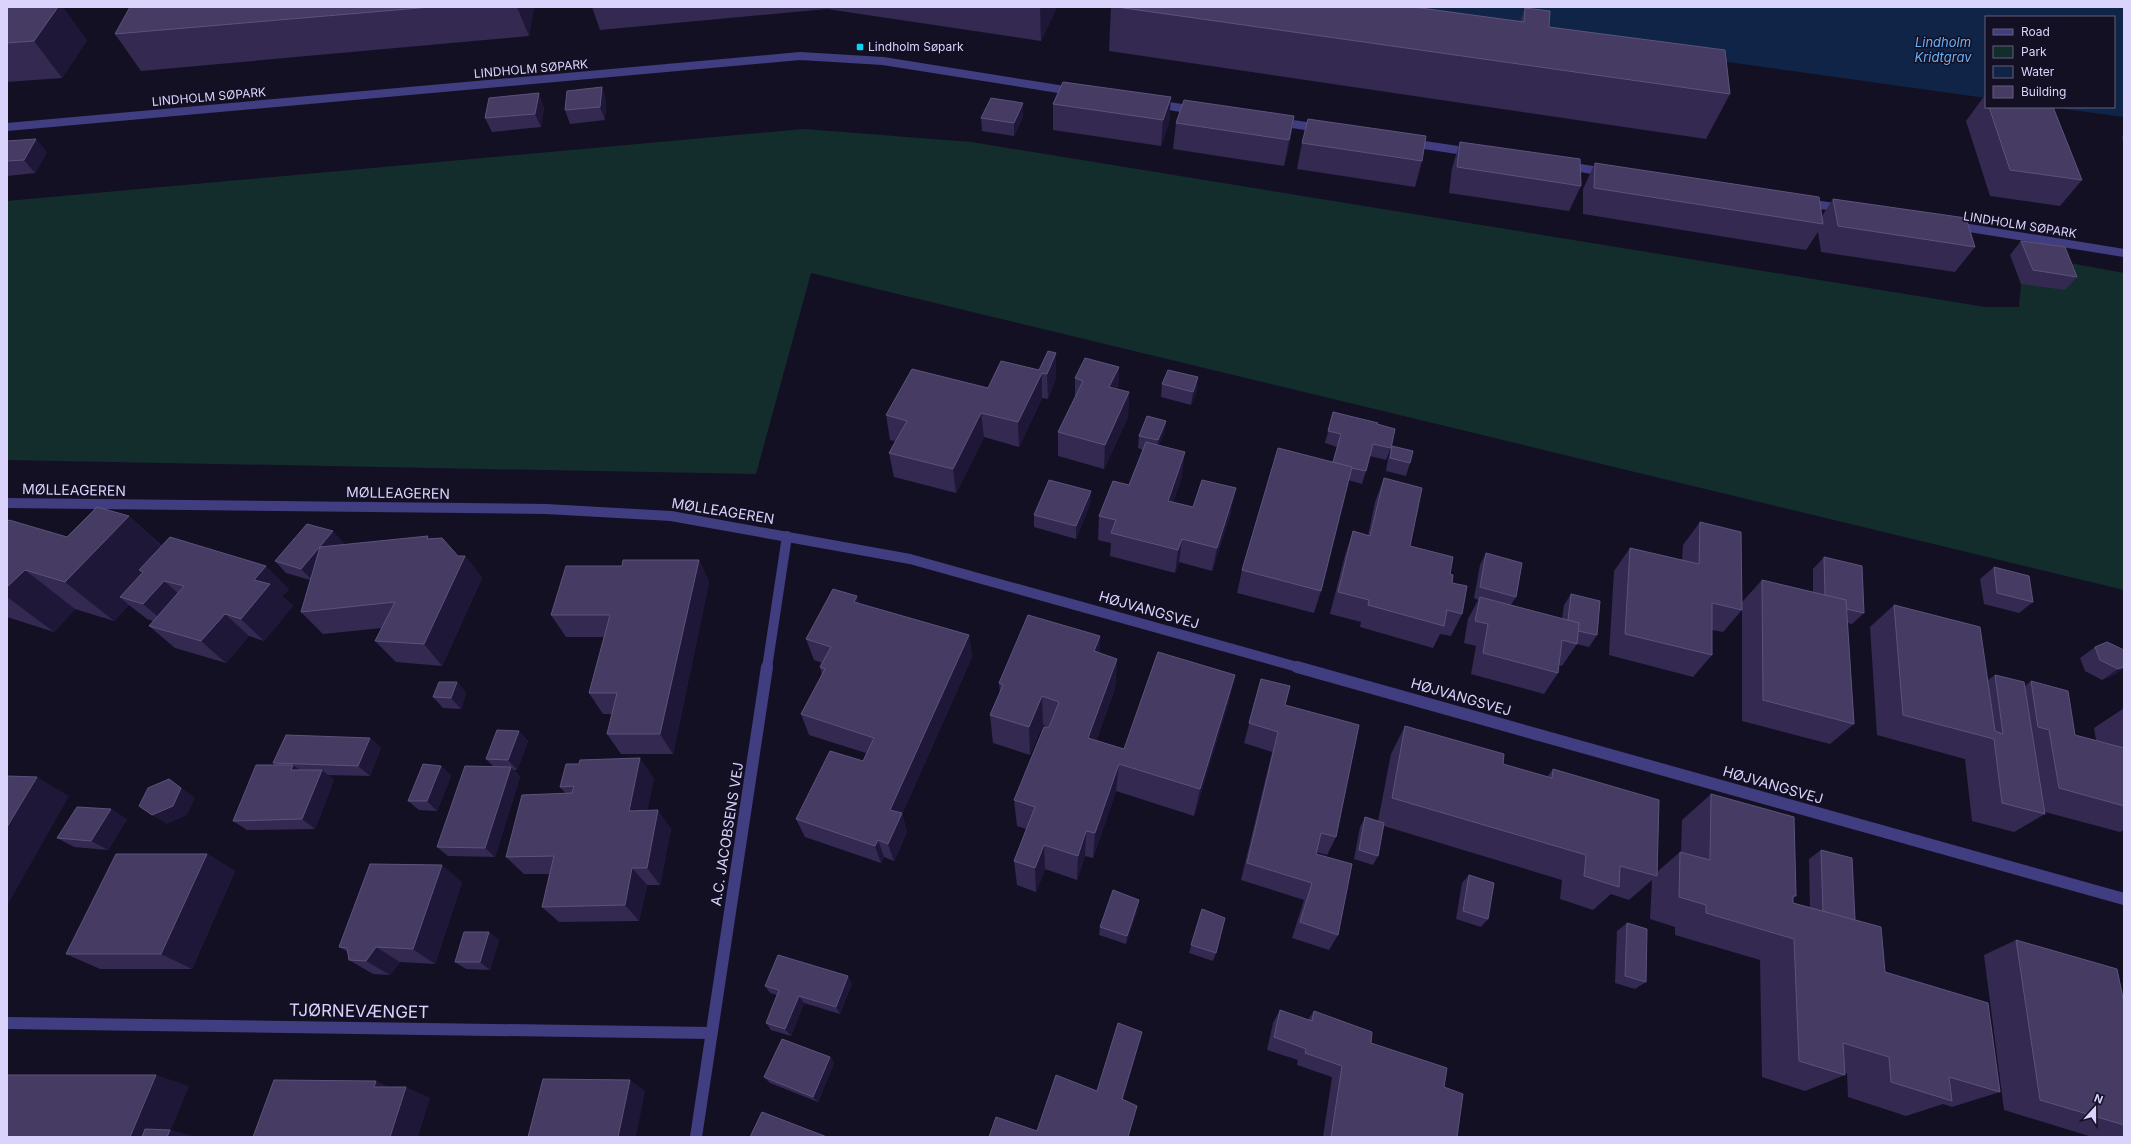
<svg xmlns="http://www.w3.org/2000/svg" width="2131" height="1144" font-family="Inter,sans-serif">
	<rect width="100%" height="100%" fill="#141024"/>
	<path fill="#132d2d" d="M804,129L971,142L1985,307H2019L2021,284L2053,260L2124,273V590L811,273L756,474L7,460V201Z"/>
	<path fill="#102447" d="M1336,7H2124V117L2050,107H2114V17H1986V98Z"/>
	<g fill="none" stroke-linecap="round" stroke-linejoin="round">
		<g stroke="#413d81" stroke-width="8">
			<path d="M1156,104L1194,110"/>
			<path d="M1279,122L1319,128"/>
			<path d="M7,127L800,56L883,61L1071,91"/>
			<path d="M1411,143L1471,152"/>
			<path d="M1568,166L1605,172"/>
			<path d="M1807,203L1841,208"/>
			<path d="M1957,226L2124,253"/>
		</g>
		<g stroke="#413d81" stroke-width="10">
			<path d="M7,503L546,509L671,516L910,559L1301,668"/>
			<path d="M767,668L787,536"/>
		</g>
		<g stroke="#413d81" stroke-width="12">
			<path d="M1297,667L2124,899"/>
			<path d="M7,1023L711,1033"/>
			<path d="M696,1137L767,667"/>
		</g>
	</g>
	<g fill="#332951">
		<path d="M7,7L87,40L62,78L7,82Z"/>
		<path d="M130,7H534L529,36L141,71L115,34Z"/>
		<path d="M592,7H1057L1041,41L827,9L600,30Z"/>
		<path d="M1111,7H1413L1520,21L1525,8L1549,27L1730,94L1706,139L1109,51Z"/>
		<path d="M602,87L606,101L605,120L570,124L565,110Z"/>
		<path d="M1985,95H1986V107H2053L2082,180L2060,206L1990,196L1966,121Z"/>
		<path d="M1171,97L1169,123L1161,146L1053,130V104Z"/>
		<path d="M1023,103V117L1014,136L982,131L981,118Z"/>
		<path d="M544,107L541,127L492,132L485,118Z"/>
		<path d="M1294,116L1290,142L1284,166L1173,149L1176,123Z"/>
		<path d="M2124,135V145L2122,137Z"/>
		<path d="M7,141L47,152L35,173L7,176Z"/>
		<path d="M1460,142L1581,186L1569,211L1449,193L1452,168Z"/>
		<path d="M1302,143L1422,161L1415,187L1297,169Z"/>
		<path d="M1595,163L1822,216L1833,199L1975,247L1955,272L1821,252L1818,232L1806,250L1583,214V189Z"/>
		<path d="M2021,241L2077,277L2065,290L2021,284L2010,255Z"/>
		<path d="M1056,353V378L1048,399L1042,398L1019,447L984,437L956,493L894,477L889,453L895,441L890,440L886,415L988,388L1039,370Z"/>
		<path d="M1119,367L1118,389L1129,392L1128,417L1104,469L1058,456V432L1075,398V378Z"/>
		<path d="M1162,384L1197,390L1191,405L1161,397Z"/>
		<path d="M1333,412L1377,424L1391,448L1386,460L1370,456L1366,471L1362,484L1348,480L1321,591L1314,613L1237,593L1242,570L1333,462L1337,447L1325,443Z"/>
		<path d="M1166,421L1164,433L1159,445L1182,476L1173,502L1193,507L1231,512L1212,571L1179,562L1175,573L1110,556L1111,543L1098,540L1099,516L1129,485L1143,450L1138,448L1139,436Z"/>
		<path d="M1392,446L1410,463L1406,476L1386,471L1388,459Z"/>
		<path d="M1384,478L1410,546L1450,574L1452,583L1462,614L1451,636L1440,634L1433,648L1360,627L1361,622L1330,614L1345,555L1353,531L1368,536L1375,502Z"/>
		<path d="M1091,491L1090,504L1076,539L1034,527V515Z"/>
		<path d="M129,516L162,546L289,589L282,596L293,606L264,641L249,636L226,663L175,648L149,626L153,621L147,619L129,605L114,621L75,609L54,632L7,617V522L67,537Z"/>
		<path d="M1700,522L1742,602L1762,580L1813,592V569L1824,557L1864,613L1852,624L1847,623L1854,724L1830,744L1742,721V610L1723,632L1712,630V655L1693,677L1609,655L1614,571L1630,548L1682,560L1683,545Z"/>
		<path d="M431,539L458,556H465L482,578L442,666L396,662L375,641L382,628L323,634L301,612L310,580L286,573L275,561L344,543L342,545Z"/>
		<path d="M1486,553L1516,597L1511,605L1562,619L1564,605L1571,594L1597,635L1589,647L1577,644L1562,666L1559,665L1558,673L1544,694L1471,674L1476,646L1464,643L1468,619L1478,600L1474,598L1480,565Z"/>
		<path d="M699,560L709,582L673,754H621L607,734L612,714H603L589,693L604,637H566L551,615L622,566Z"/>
		<path d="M1994,567L2033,602L2019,613L1984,604L1980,579Z"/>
		<path d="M857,596L859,604L969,635L972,657L902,814L907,832L894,861L884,857L881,863L805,837L796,819L863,761L866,753L809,735L801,714L822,675L820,667L822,663L814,660L806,639Z"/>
		<path d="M1894,605L1988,680L1995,675L2025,686L2031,681L2075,735L2096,740L2094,728L2124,708V830L2120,832L2045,812V814L2014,832L1972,821L1965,759L1877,735L1870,627Z"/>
		<path d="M1100,636L1099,653L1117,659L1115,689L1096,741L1124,749L1235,675L1228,704L1194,816L1116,791L1093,858L1085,856L1077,880L1045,869L1036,892L1017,885L1014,861L1026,829L1017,826L1014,800L1049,727L1043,725L1030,755L993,743L990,715L1000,693L999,683Z"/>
		<path d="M2095,647L2124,650V668L2114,675L2102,680L2085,671L2080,658Z"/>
		<path d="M1261,679L1285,705L1336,837L1327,855L1316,852V854L1338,935L1329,950L1292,938L1304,900L1241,880L1272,752L1244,743Z"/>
		<path d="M457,682L466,693L461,709L443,708L433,697Z"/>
		<path d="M1405,726L1503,764L1547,777L1553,769L1657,872L1680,852H1681L1682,820L1711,794L1796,896L1793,898V903L1810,907L1809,859L1821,850L1855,920L1885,972L2000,1092L1952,1107L1943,1104L1906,1116L1848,1097L1847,1073H1845V1075L1805,1091L1762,1077L1760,960L1675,935V927L1650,919L1652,880L1629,900L1611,894L1593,910L1560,899L1562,880L1384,826L1378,856L1373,865L1354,859L1360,827L1365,817L1378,821L1391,754Z"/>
		<path d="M519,731L528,741L517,770H514L520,777L495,857L448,856L437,847L493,766L486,759Z"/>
		<path d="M370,738L381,748L370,776L328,775L334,780L315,829L247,830L233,821L275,765L273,763Z"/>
		<path d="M441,766L451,776L437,811L419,810L408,801Z"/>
		<path d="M654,778L647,811L671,829L660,885H647L639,921L559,922L542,907L549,874H524L506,857L566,794L560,787Z"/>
		<path d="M127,819L108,850L74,847L57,838Z"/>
		<path d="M207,854L235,871L192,969H100L66,954Z"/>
		<path d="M1469,875L1488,919L1481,927L1456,919L1462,883Z"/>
		<path d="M462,882L435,964L400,962L390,975L373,974L349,960L348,952L339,947Z"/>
		<path d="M1138,908L1126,944L1099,935L1100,927Z"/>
		<path d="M1202,909L1216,953L1213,961L1189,953Z"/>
		<path d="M1627,923L1646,982L1635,989L1615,983L1617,931Z"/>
		<path d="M489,932L499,940L490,970L466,969L455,962Z"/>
		<path d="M2016,940L2124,1003V1137H2092L2004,1110L1984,955Z"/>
		<path d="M852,983L840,1014L804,1003L791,1036L771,1030L766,1023L777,995L770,993L765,986Z"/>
		<path d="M1280,1010L1308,1020L1314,1011L1371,1043L1444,1087L1457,1137H1323L1332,1077L1297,1065L1298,1060L1267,1050L1273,1023Z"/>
		<path d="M830,1057L834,1063L818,1102L770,1083L764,1077Z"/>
	</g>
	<g fill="#1f1737">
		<path d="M58,7H63L87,40L62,78L34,41Z"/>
		<path d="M517,7H534L529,36Z"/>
		<path d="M1040,7H1057L1041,41Z"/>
		<path d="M602,87L606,101L605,120L600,107Z"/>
		<path d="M539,93L544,107L541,127L535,114Z"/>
		<path d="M1171,97L1169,123L1161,146L1163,120Z"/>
		<path d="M1023,103V117L1014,136V123Z"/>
		<path d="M1294,116L1290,142L1284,166L1289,140Z"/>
		<path d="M36,139L47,152L35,173L24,160Z"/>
		<path d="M1056,353V378L1048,399L1047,374Z"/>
		<path d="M1119,367L1118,392L1109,387Z"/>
		<path d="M1042,373V398L1019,447L1018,422Z"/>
		<path d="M1198,377L1197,390L1191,405L1193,392Z"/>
		<path d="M1129,392L1128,417L1104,469L1105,445Z"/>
		<path d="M981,413L984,437L956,493L953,469Z"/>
		<path d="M1166,421L1164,433L1156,453L1158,440Z"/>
		<path d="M1185,452L1182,476L1165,525L1168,501Z"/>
		<path d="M1236,488L1231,512L1212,571L1217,548Z"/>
		<path d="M1091,491L1090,504L1076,539V526Z"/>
		<path d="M129,516L173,557L143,572L139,570L151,581L120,597L129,605L114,621L65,582Z"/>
		<path d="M333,531L344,543L312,580L301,569Z"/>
		<path d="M1182,539L1179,562L1175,573L1178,550Z"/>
		<path d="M465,556L482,578L442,666L424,644Z"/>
		<path d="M699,560L709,582L673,754L660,734Z"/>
		<path d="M266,566L289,589L282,596L293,606L264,641L241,619L254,580Z"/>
		<path d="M25,570L75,609L54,632L7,597V587Z"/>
		<path d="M164,581L189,603L169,626L143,604Z"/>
		<path d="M857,596L863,618L854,602Z"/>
		<path d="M225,614L249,636L226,663L201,641Z"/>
		<path d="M969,635L972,657L902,814L907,832L894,861L888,844L890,810Z"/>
		<path d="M1100,636L1099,667L1094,651Z"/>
		<path d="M1117,659L1115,689L1087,766L1088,738Z"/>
		<path d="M2124,667V668L2114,675L2102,680L2118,669Z"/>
		<path d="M1235,675L1228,704L1194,816L1200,789Z"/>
		<path d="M457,682L466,693L461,709L451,698Z"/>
		<path d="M1042,696L1043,725L1030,755L1029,727Z"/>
		<path d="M519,731L528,741L517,770L508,760Z"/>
		<path d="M370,738L381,748L370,776L358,766Z"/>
		<path d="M640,758L654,778L643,830L629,811Z"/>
		<path d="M1119,764L1116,791L1093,858L1095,833Z"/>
		<path d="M293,765L306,775L291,770Z"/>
		<path d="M441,766L451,776L437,811L427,801Z"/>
		<path d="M511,767L520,777L495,857L485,848Z"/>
		<path d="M322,770L334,780L315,829L302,819Z"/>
		<path d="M37,777L69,796L7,906V827Z"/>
		<path d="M169,779L195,798L187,815L167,824L152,815Z"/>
		<path d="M111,809L127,819L108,850L91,841Z"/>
		<path d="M658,810L671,829L660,885L647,868Z"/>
		<path d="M1086,831L1085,856L1077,880L1078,856Z"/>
		<path d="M878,840L884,857L881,863L875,846Z"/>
		<path d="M1044,845L1045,869L1036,892L1035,868Z"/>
		<path d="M207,854L235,871L192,969L161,954Z"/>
		<path d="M442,865L462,882L435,964L413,949Z"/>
		<path d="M632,868L647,885L639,921L625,905Z"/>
		<path d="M1139,900L1138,908L1126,944L1127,936Z"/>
		<path d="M489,932L499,940L490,970L480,962Z"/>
		<path d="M376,947L400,962L390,975L366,961Z"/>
		<path d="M848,976L852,983L840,1014L836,1007Z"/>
		<path d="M799,996L804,1003L791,1036L785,1029Z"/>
		<path d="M1142,1032L1139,1044L1120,1110L1122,1099Z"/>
		<path d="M830,1057L834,1063L818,1102L813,1097Z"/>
		<path d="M156,1075L189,1086L171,1130L196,1137H130Z"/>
		<path d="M630,1080L645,1091L636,1137H618Z"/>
		<path d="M376,1081L401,1092L374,1087Z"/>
		<path d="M406,1087L430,1098L418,1137H390Z"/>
	</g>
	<g fill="#453b63" stroke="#5c537c">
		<path d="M7,7H58L34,41L7,43Z"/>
		<path d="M130,7H431L115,34Z"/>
		<path d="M1117,7H1413L1524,22L1525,8L1550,11L1549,27L1725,50L1730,94Z"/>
		<path d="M1063,82L1171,97L1163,120L1053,104Z"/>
		<path d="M602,87L600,107L565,110L567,91Z"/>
		<path d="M539,93L535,114L485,118L489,98Z"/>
		<path d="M991,98L1023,103L1014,123L981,118Z"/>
		<path d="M1184,100L1294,116L1289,140L1176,123Z"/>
		<path d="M1989,107H2053L2082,180L2010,170Z"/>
		<path d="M1308,119L1426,136L1422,161L1302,143Z"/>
		<path d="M36,139L24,160L7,161V141Z"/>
		<path d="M1460,142L1580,159L1581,186L1457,167Z"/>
		<path d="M1595,163L1819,197L1823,224L1594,188Z"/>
		<path d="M1833,199L1966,218L1975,247L1838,226Z"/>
		<path d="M2021,241L2065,247L2077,277L2033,270Z"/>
		<path d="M1048,351L1056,353L1047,374L1042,373L1018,422L981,413L953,469L889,453L907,421L886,415L912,369L988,388L1001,361L1039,370Z"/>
		<path d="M1085,358L1119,367L1109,387L1129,392L1105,445L1058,432L1083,381L1075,378Z"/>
		<path d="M1168,370L1198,377L1193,392L1162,384Z"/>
		<path d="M1333,412L1378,423L1377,424L1395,429L1391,448L1373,444L1366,471L1351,468L1352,467L1333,462L1341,434L1328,431Z"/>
		<path d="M1147,416L1166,421L1158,440L1139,436Z"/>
		<path d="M1146,442L1185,452L1168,501L1193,507L1202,480L1236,488L1217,548L1182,539L1178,550L1111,533L1116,520L1099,516L1113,481L1129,485Z"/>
		<path d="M1392,446L1413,451L1410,463L1390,458Z"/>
		<path d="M1278,448L1352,467L1321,591L1242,570Z"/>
		<path d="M1384,478L1422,488L1410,546L1453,557L1450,574L1453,575L1452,583L1467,586L1462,614L1447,610L1444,626L1368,605L1369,600L1338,592L1353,531L1370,536Z"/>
		<path d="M1049,480L1091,491L1076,526L1034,515Z"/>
		<path d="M97,507L129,516L65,582L25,570L7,587V522L9,520L67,537Z"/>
		<path d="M1700,522L1741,532L1742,610L1712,603V655L1625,634L1630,548L1699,564Z"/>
		<path d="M307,524L333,531L301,569L275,561Z"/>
		<path d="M428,536L427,539L442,538L458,556H465L424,644L375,641L395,602L301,612L320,547Z"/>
		<path d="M170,537L266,566L254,580L270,584L241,619L225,614L201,641L149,626L184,586L164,581L143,604L120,597L143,572L139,570Z"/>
		<path d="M1486,553L1522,563L1516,597L1480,587Z"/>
		<path d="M1824,557L1862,566L1864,613L1846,609V600L1825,595Z"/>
		<path d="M623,560H699L660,734H607L617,693H589L610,615H551L566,566H622Z"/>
		<path d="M1994,567L2029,576L2033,602L1997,593Z"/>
		<path d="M1762,580L1846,600L1854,724L1763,700Z"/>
		<path d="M833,589L857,596L854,602L969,635L890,810L902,813L888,844L878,840L875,846L796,819L830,751L863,761L874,738L801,714L825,669L820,667L831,647L806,639Z"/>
		<path d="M1571,594L1600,601L1597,635L1578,631L1579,623L1568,620Z"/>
		<path d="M1480,597L1579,623L1577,644L1562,640L1558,673L1483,653L1488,624L1475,621Z"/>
		<path d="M1894,605L1980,627L1995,731L2003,734L1995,675L2024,682L2045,814L2002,803L1994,739L1903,715Z"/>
		<path d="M1028,615L1100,636L1094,651L1117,659L1088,738L1124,749L1158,652L1235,675L1200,789L1119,764L1095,833L1086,831L1078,856L1044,845L1035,868L1014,861L1035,807L1014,800L1044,727H1049L1059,702L1042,696L1029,727L990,715L1003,685L999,683Z"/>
		<path d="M2107,642L2124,650V667L2118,669L2100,660L2095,647Z"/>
		<path d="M1261,679L1290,686L1285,705L1359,725L1336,837L1321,833L1316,854L1352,864L1338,935L1300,922L1312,883L1247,863L1278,732L1249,723Z"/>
		<path d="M2031,681L2068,691L2075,735L2124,748V806L2059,788L2049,730L2038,727Z"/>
		<path d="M439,682H457L451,698L433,697Z"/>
		<path d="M1405,726L1504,754L1503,764L1552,778L1553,769L1659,800L1657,876L1620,866L1619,887L1584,876L1586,855L1392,798Z"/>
		<path d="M497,730L519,731L508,760L486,759Z"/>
		<path d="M286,735L370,738L358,766L273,763Z"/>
		<path d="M640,758L629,811L658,810L647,868H632L625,905L542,907L554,856L506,857L522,795L572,793L574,786L560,787L566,764H579L580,760Z"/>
		<path d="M423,764L441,766L427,801H408Z"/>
		<path d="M256,765H293L291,770H322L302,819L233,821Z"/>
		<path d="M465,766L511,767L485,848L437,847Z"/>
		<path d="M7,776L37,777L7,827Z"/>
		<path d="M169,779L181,788L173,806L152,815L139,806L148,788Z"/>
		<path d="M1711,794L1794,817L1796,896H1793V903L1881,927L1885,972L1988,1003L2000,1092L1949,1077L1952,1101L1891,1082L1889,1057L1843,1043L1845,1075L1799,1061L1794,939L1706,913V905L1679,897L1680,852L1710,860Z"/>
		<path d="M77,807L111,809L91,841L57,838Z"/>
		<path d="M1365,817L1384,823L1378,856L1359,850Z"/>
		<path d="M1821,850L1852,858L1855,920L1823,911Z"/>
		<path d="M116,854H207L161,954H66Z"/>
		<path d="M370,864L442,865L413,949L376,947L366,961L349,960L347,948L339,947Z"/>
		<path d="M1469,875L1494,883L1488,919L1463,911Z"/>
		<path d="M1113,890L1139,900L1127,936L1100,927Z"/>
		<path d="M1202,909L1225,918L1216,953L1191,945Z"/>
		<path d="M1627,923L1647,929L1646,982L1625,976Z"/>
		<path d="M464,932H489L480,962H455Z"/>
		<path d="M2016,940L2117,969L2124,1003V1125L2040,1100Z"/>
		<path d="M778,955L848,976L836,1007L799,996L785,1029L766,1023L779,990L765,986Z"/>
		<path d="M1280,1010L1312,1021L1314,1011L1372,1032L1371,1043L1447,1068L1444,1087L1463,1094L1457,1137H1331L1342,1066L1305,1053L1306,1049L1274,1037Z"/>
		<path d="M1118,1023L1142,1032L1122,1099L1137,1106L1128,1137H989L996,1117L1037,1131L1056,1075L1097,1091Z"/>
		<path d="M782,1039L830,1057L813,1097L764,1077Z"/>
		<path d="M7,1075H156L130,1137H7Z"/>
		<path d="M543,1079L630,1080L618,1137H528Z"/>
		<path d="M274,1080L376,1081L374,1087H406L390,1137H253Z"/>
		<path d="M762,1112L827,1137H750Z"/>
		<path d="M145,1129L170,1130L167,1137H142Z"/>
	</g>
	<rect fill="#0bd5f2" stroke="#141024" stroke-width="1.5" x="856" y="43" width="8" height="8" rx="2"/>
	<g text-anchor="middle" stroke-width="3" stroke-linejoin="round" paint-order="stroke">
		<g font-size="12" fill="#dad4fd" stroke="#141024" text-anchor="start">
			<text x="868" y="51">Lindholm Søpark</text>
		</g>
		<g font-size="12" fill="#dad4fd" stroke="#141024">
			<text transform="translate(531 69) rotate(-5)" y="4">LINDHOLM SØPARK</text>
			<text transform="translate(209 97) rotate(-5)" y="4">LINDHOLM SØPARK</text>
			<text transform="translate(2020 225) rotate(9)" y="4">LINDHOLM SØPARK</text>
		</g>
		<g font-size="13" font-style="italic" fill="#67b1f8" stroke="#141024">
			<text x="1943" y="47">Lindholm<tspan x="1943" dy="15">Kridtgrav</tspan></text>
		</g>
		<g font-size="14" fill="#dad4fd" stroke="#141024">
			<text transform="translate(74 490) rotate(1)" y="5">MØLLEAGEREN</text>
			<text transform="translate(398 493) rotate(1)" y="5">MØLLEAGEREN</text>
			<text transform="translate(723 511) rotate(9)" y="5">MØLLEAGEREN</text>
			<text transform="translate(1149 610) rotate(16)" y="5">HØJVANGSVEJ</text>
			<text transform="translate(1461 697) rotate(16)" y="5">HØJVANGSVEJ</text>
			<text transform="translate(1773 785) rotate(16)" y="5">HØJVANGSVEJ</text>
			<text transform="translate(727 834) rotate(-81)" y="5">A.C. JACOBSENS VEJ</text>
		</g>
		<g font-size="17" fill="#dad4fd" stroke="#141024">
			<text transform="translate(359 1011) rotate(1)" y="6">TJØRNEVÆNGET</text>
		</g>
	</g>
	<rect width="2131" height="1144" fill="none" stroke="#dad4fd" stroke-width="16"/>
	<rect x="1985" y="16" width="130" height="92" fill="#141024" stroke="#635e7b"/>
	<rect x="1993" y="29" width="20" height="6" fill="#413d81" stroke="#635e7b"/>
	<text x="2021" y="36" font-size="12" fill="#dad4fd">Road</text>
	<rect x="1993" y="46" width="20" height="12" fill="#132d2d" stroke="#635e7b"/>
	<text x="2021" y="56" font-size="12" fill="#dad4fd">Park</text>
	<rect x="1993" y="66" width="20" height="12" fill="#102447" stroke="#635e7b"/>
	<text x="2021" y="76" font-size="12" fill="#dad4fd">Water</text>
	<rect x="1993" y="86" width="20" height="12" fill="#453b63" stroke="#635e7b"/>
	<text x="2021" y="96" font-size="12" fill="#dad4fd">Building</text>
	<g transform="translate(2095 1108) rotate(21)" stroke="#141024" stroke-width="3" paint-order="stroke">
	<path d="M0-3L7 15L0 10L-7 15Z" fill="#dad4fd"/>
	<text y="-6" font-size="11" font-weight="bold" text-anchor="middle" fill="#dad4fd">N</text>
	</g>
</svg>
